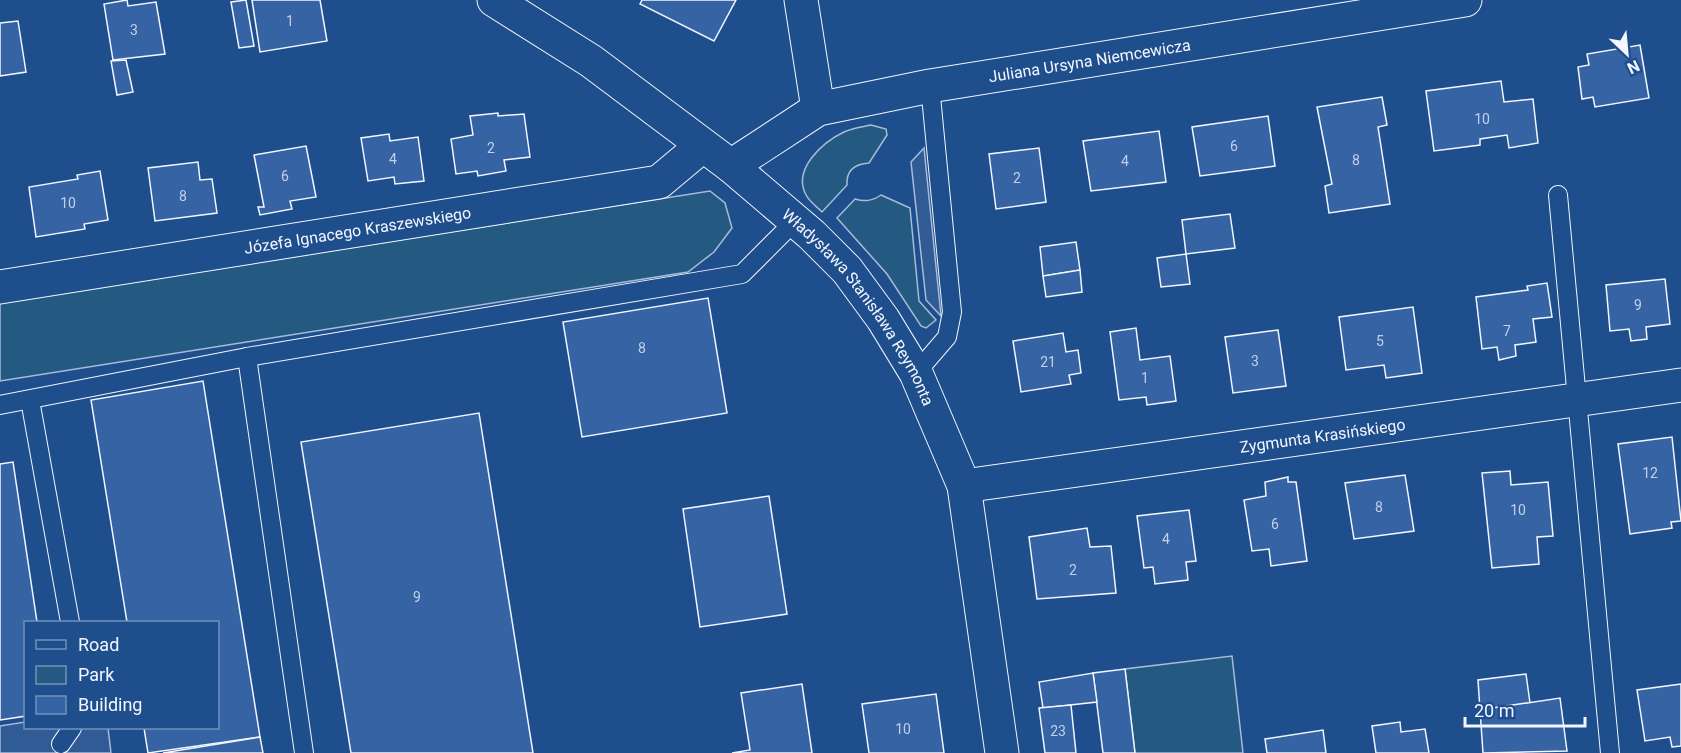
<svg xmlns="http://www.w3.org/2000/svg" width="1681" height="753" font-family="Roboto,sans-serif">
	<rect width="100%" height="100%" fill="#1f4e8c"/>
	<g fill="#245a82" stroke="#a8bbd7" stroke-width="1.5">
		<path d="M871,125L886,129L887,135L869,163C855,164 846,170 847,185L822,212C817,207 809,201 806,195C792,169 823,142 844,132C852,128 862,127 871,125Z"/>
		<path d="M710,191L725,203L732,228L714,252L688,272L0,381V303Z"/>
		<path d="M881,195L910,208L919,301L936,320L926,328L921,326L887,274L837,218L855,199C865,202 872,201 881,195Z"/>
		<path d="M1232,656L1243,753H1135L1125,669Z"/>
	</g>
	<g fill="#305b95" stroke="#a8bbd7" stroke-width="1.5">
		<path d="M924,148L941,316L926,300L911,162Z"/>
		<path d="M25,722L26,728H108L111,753H0V726Z"/>
	</g>
	<g fill="#3563a3" stroke="#f2f6ff" stroke-width="1.5">
		<path d="M127,0L128,6L156,2L165,54L113,60L104,4Z"/>
		<path d="M246,0L254,46L239,48L231,2Z"/>
		<path d="M252,0H320L327,41L260,52Z"/>
		<path d="M642,0H736L714,41L640,4Z"/>
		<path d="M18,21L26,72L0,76V23Z"/>
		<path d="M1640,45L1649,98L1595,107L1593,97L1582,99L1578,67L1589,65L1587,54Z"/>
		<path d="M126,60L133,92L117,95L111,61Z"/>
		<path d="M1501,81L1504,102L1533,99L1538,143L1509,148L1507,135L1480,139V145L1434,151L1426,91Z"/>
		<path d="M1382,97L1387,125L1378,127L1390,204L1329,213L1325,186L1332,184L1317,107Z"/>
		<path d="M498,113V116L524,114L530,157L504,160L506,171L478,176L477,171L456,174L451,139L473,135L470,116Z"/>
		<path d="M1268,116L1275,166L1200,176L1192,127Z"/>
		<path d="M1159,131L1166,182L1091,191L1083,141Z"/>
		<path d="M389,134L390,141L418,137L424,181L395,184L394,177L368,181L361,138Z"/>
		<path d="M306,146L316,197L290,201L292,209L260,215L258,207H264L254,155Z"/>
		<path d="M1039,148L1046,202L996,209L989,154Z"/>
		<path d="M198,162L200,180L212,179L217,213L155,221L148,168Z"/>
		<path d="M100,171L108,220L84,224L85,229L36,237L29,187L78,179L77,175Z"/>
		<path d="M1230,214L1235,248L1186,254L1182,220Z"/>
		<path d="M1076,242L1080,270L1043,276L1040,247Z"/>
		<path d="M1186,254L1190,284L1161,287L1157,258Z"/>
		<path d="M1080,270L1082,292L1046,297L1043,276Z"/>
		<path d="M1665,279L1670,324L1646,327L1647,339L1631,341L1629,329L1610,331L1606,285Z"/>
		<path d="M1547,283L1552,317L1533,319L1536,342L1515,345L1516,356L1499,360L1497,347L1482,349L1476,297L1528,290L1527,286Z"/>
		<path d="M708,298L727,413L582,437L563,322Z"/>
		<path d="M1413,307L1422,373L1386,378L1384,365L1346,370L1339,317Z"/>
		<path d="M1136,328L1140,360L1170,356L1176,401L1147,405L1146,397L1119,400L1110,332Z"/>
		<path d="M1278,330L1286,386L1233,393L1225,337Z"/>
		<path d="M1063,333L1066,352L1078,350L1081,373L1069,375L1071,384L1021,392L1013,341Z"/>
		<path d="M203,381L260,737L148,753L144,728H218V622H127L91,400Z"/>
		<path d="M479,413L533,753H351L301,442Z"/>
		<path d="M1672,437L1681,521L1671,522L1672,528L1630,534L1618,444Z"/>
		<path d="M13,462L37,622H26V716L0,720V464Z"/>
		<path d="M1510,471L1511,485L1548,482L1553,536L1537,537L1539,564L1492,568L1482,473Z"/>
		<path d="M1405,475L1414,531L1354,539L1345,483Z"/>
		<path d="M1288,477V482H1296L1307,561L1271,566L1269,549L1252,551L1244,500L1266,496L1265,482Z"/>
		<path d="M769,496L787,614L700,627L683,509Z"/>
		<path d="M1189,510L1196,561L1186,562L1188,580L1155,584L1153,567L1144,568L1137,516Z"/>
		<path d="M1087,528L1090,547L1111,546L1116,593L1037,599L1029,537Z"/>
		<path d="M1125,669L1135,753H1103L1093,673Z"/>
		<path d="M1093,673L1097,702L1043,708L1039,682Z"/>
		<path d="M1526,674L1530,703L1480,710L1478,680Z"/>
		<path d="M802,684L812,753H732L750,750L741,693Z"/>
		<path d="M1681,684V746L1672,747L1670,737L1645,741L1637,690Z"/>
		<path d="M936,694L944,753H869L862,704Z"/>
		<path d="M1560,698L1567,751L1483,753L1480,710Z"/>
		<path d="M1071,705L1076,753H1045L1039,708Z"/>
		<path d="M1400,722L1401,732L1425,729L1429,753H1376L1372,726Z"/>
		<path d="M1323,730L1326,753H1267L1265,739Z"/>
		<path d="M260,737L263,753H163Z"/>
	</g>
	<g fill="none" stroke-linecap="round" stroke-linejoin="round">
		<g stroke="#f2f6ff" stroke-width="20">
			<g id="service">
				<path d="M1558,195L1610,753"/>
				<path d="M247,357L304,753"/>
				<path d="M916,373L947,337L952,312L930,86"/>
				<path d="M30,400L70,622"/>
				<path d="M0,405L247,357L742,274L796,220"/>
				<path d="M61,744L72,728"/>
			</g>
		</g>
		<g stroke="#f2f6ff" stroke-width="35">
			<g id="minor">
				<path id="s1" d="M494,0L591,61L731,166L812,235L847,270L883,319L916,373L964,486L1002,753"/>
				<path d="M801,0L818,109"/>
				<path id="s2" d="M731,166L818,109L930,86L1465,0"/>
				<path id="s3" d="M0,287L659,182L702,146"/>
				<path id="s4" d="M964,486L1681,385"/>
			</g>
		</g>
		<use href="#service" stroke="#1f4e8c" stroke-width="18"/>
		<use href="#minor" stroke="#1f4e8c" stroke-width="33"/>
	</g>
	<g text-anchor="middle" stroke-width="4.5" stroke-linejoin="round" paint-order="stroke">
		<g font-size="14" fill="#c3d1e8">
			<text x="290" y="26">1</text>
			<text x="134" y="35">3</text>
			<text x="1482" y="124">10</text>
			<text x="1234" y="151">6</text>
			<text x="491" y="153">2</text>
			<text x="393" y="164">4</text>
			<text x="1356" y="165">8</text>
			<text x="1125" y="166">4</text>
			<text x="285" y="181">6</text>
			<text x="1017" y="183">2</text>
			<text x="183" y="201">8</text>
			<text x="68" y="208">10</text>
			<text x="1638" y="310">9</text>
			<text x="1507" y="336">7</text>
			<text x="1380" y="346">5</text>
			<text x="642" y="353">8</text>
			<text x="1255" y="366">3</text>
			<text x="1048" y="367">21</text>
			<text x="1145" y="383">1</text>
			<text x="1650" y="478">12</text>
			<text x="1379" y="512">8</text>
			<text x="1518" y="515">10</text>
			<text x="1275" y="529">6</text>
			<text x="1166" y="544">4</text>
			<text x="1073" y="575">2</text>
			<text x="417" y="602">9</text>
			<text x="903" y="734">10</text>
			<text x="1058" y="736">23</text>
		</g>
		<g font-size="16" fill="#f2f6ff" stroke="#1f4e8c">
			<text dy="6" stroke="none"><textPath href="#s2" startOffset="380">Juliana Ursyna Niemcewicza</textPath></text>
			<text dy="6" stroke="none"><textPath href="#s3" startOffset="362">Józefa Ignacego Kraszewskiego</textPath></text>
			<text dy="6" stroke="none"><textPath href="#s1" startOffset="482">Władysława Stanisława Reymonta</textPath></text>
			<text dy="6" stroke="none"><textPath href="#s4" startOffset="362">Zygmunta Krasińskiego</textPath></text>
		</g>
	</g>
	<rect x="24" y="621" width="195" height="108" fill="#1f4e8c" stroke="#7391ba" stroke-width="1.5"/>
	<rect x="36" y="640" width="30" height="9" fill="#1f4e8c" stroke="#7391ba" stroke-width="1.5"/>
	<text x="78" y="651" font-size="18" fill="#f2f6ff">Road</text>
	<rect x="36" y="666" width="30" height="18" fill="#245a82" stroke="#7391ba" stroke-width="1.5"/>
	<text x="78" y="681" font-size="18" fill="#f2f6ff">Park</text>
	<rect x="36" y="696" width="30" height="18" fill="#3563a3" stroke="#7391ba" stroke-width="1.5"/>
	<text x="78" y="711" font-size="18" fill="#f2f6ff">Building</text>
	<g transform="translate(1627 54) rotate(154)" stroke="#1f4e8c" stroke-width="4.5" paint-order="stroke">
	<path d="M0-4.5L10 22L0 15L-10 22Z" fill="#f2f6ff"/>
	<text y="-9" font-size="16" font-weight="bold" text-anchor="middle" fill="#f2f6ff">N</text>
	</g>
	<path d="M1465 717v9h120v-9" fill="none" stroke="#f2f6ff" stroke-width="3"/>
	<text x="1474" y="717" font-size="18" fill="#f2f6ff" stroke="#1f4e8c" stroke-width="4.5" paint-order="stroke">20 m</text>
</svg>
